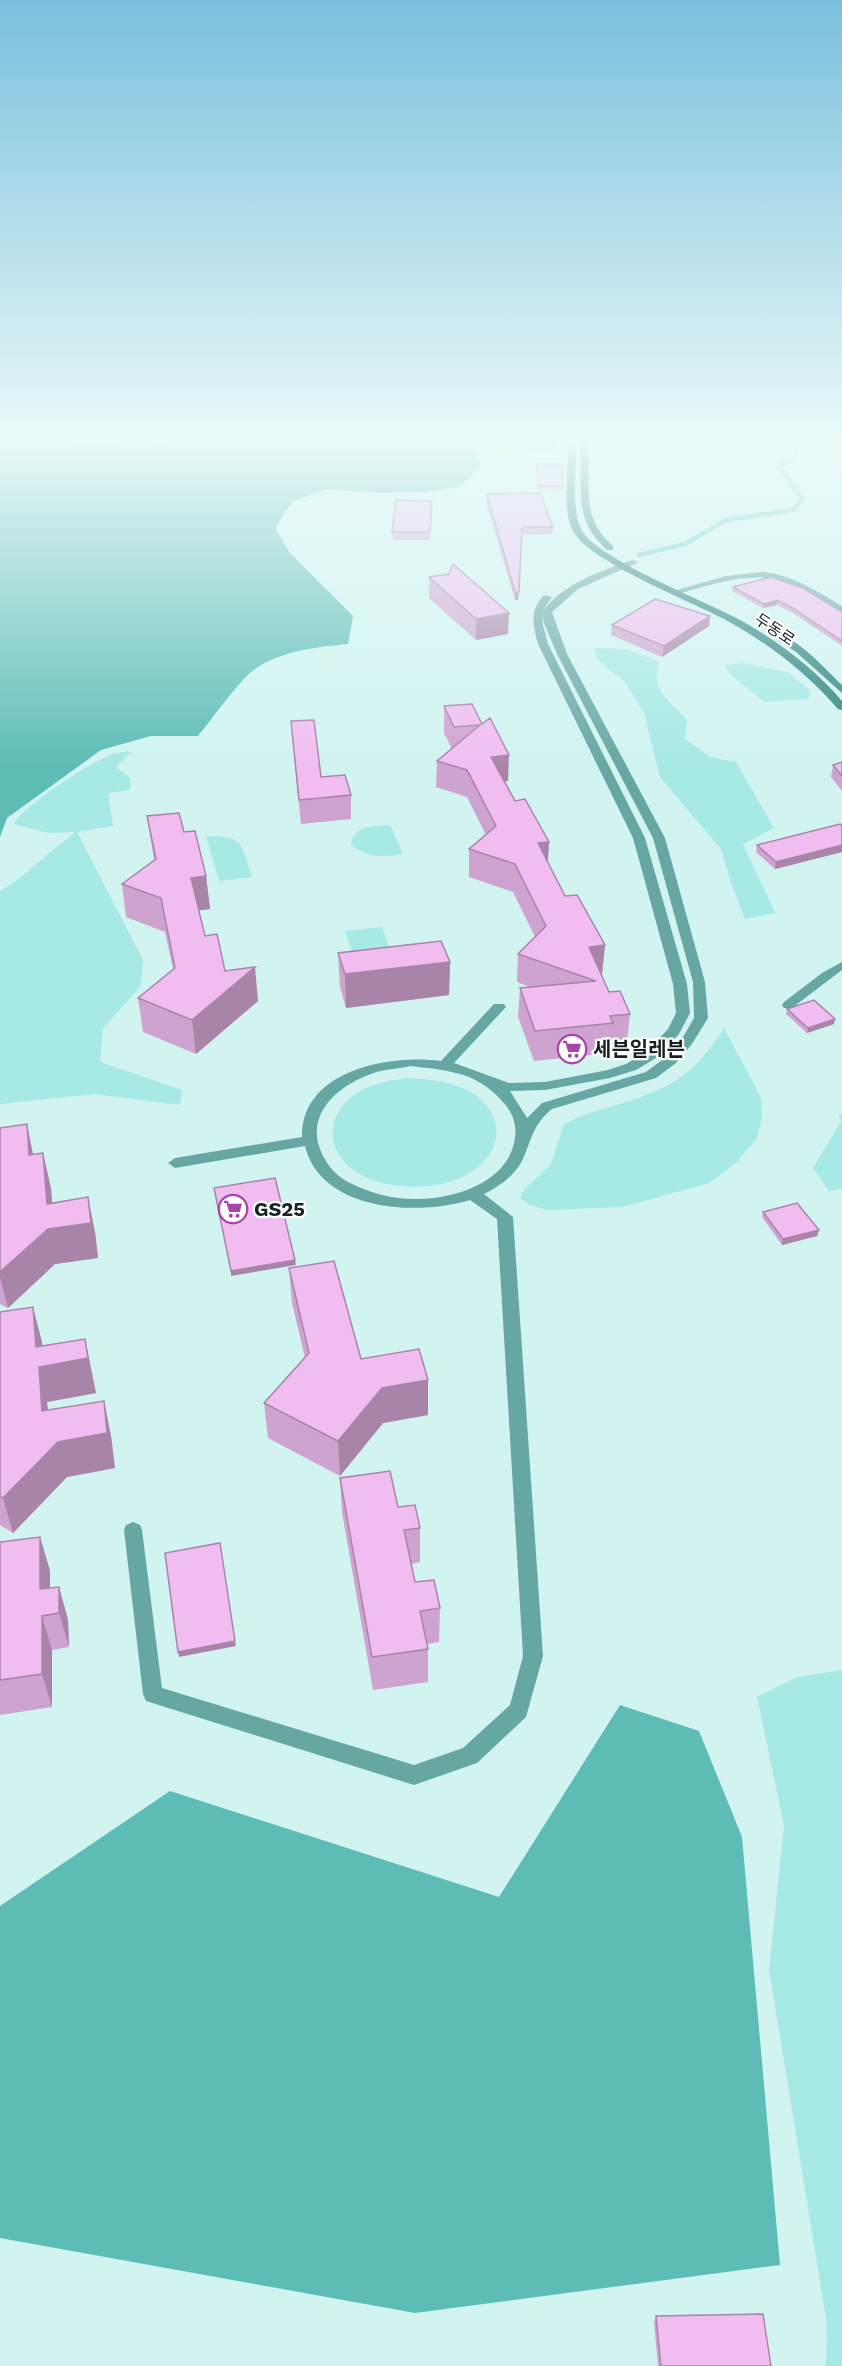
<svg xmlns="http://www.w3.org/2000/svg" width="842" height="2366" font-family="'Work Sans','Noto Sans KR',sans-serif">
	<rect width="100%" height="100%" fill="#d1f4f1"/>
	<g fill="#a7e9e4">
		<path d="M594,648L626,649L659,662C650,691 669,700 687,720L685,739L710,757L736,762L774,828L743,844L775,913L745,919L731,883L721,849L660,777L644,713L625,682L598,660Z"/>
		<path d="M743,663L788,672L811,691L808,699L764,702L730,674L725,665Z"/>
		<path d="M131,752L116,767L130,778V790L108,793L113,826L77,832L143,960L141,986L103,1028L100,1062L182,1090L180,1105L95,1094L0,1104V891L16,881L75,832L49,833L14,824C22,806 93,761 112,754C118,752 125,752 131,752Z"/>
		<path d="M390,825L403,854C382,857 368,859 351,844C356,824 373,827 390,825Z"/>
		<path d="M206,836C245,837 240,841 252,877L219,881Z"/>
		<path d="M382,927L395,963L357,967L345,931Z"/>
		<path d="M724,1028L761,1098L762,1117L757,1138L737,1162L709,1183L623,1207L547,1210L530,1205L520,1198L524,1190L551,1164L564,1124C585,1113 604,1109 626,1102C673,1088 698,1070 724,1028Z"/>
		<path d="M405,1078C422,1079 438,1079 454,1085C504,1101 512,1149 466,1175C433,1194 366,1191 342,1159C324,1136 333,1108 357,1093C371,1084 388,1081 405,1078Z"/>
		<path d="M839,1114H842V1189L829,1191L813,1168L841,1122Z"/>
		<path d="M842,1670V2366H826L827,2324L769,1970L784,1825L757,1697L797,1677Z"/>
	</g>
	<g fill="#5dbcb6">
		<path d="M0,438H64L88,447L134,438H148L160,442L185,438H466L481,466L459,487L423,492L382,493L327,489L292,502L275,528L290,553L353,616L348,644C316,647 278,651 251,672C236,685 212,719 198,736H151L101,750L7,818L0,837Z"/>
		<path d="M520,438H555L558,449L543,452L529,451Z"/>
		<path d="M620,1705L699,1731L742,1837L780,2265L415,2313L0,2238V1906L170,1791L499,1897Z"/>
	</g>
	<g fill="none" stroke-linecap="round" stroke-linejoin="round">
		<path stroke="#75d3cc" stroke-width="4.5" d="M639,555L685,544L726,520L793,510L803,499L779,467L791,459L798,450L786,438"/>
		<path fill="#66a7a3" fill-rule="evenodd" d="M842,962V970L792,1008H784L782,1005L784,1002L822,973Z"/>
		<g fill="#66a7a3" fill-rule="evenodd">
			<path d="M632,560L639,562L578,589L552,612L567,654L665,838L705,982L708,1018L692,1044L676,1063L656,1078L552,1109C532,1125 532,1140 522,1161C514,1176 499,1187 484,1194L513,1217L543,1656L526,1717L477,1763L414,1785L146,1701L143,1694L124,1530L126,1525L133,1522L140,1525L142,1530L162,1688L414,1765L463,1748L510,1705L523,1656L497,1219L470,1200C419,1216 321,1212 305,1146L175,1168L168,1163L175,1158L302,1137C301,1070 390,1054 441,1061L494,1004H504L506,1007L454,1063L509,1083L545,1082L608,1070L626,1064L646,1052L668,1029L676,1013L673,984L633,838L538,644C533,625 529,611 544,595L552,597L542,612C564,583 599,572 632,560ZM542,612L544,623L557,654L653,838L693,982L694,1018L682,1039L666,1057L646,1072L542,1103L527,1118L510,1091L545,1090L610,1078L636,1070L656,1058L679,1034L690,1013L687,984L645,838L548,644L543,625ZM411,1066C426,1068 442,1069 456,1073C474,1077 490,1087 502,1101C512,1111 517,1124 515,1138C509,1182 456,1198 419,1199C394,1200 370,1193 348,1182C333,1174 323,1160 318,1143C310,1109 342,1084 371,1074C384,1069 398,1069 411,1066Z"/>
			<path d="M763,572C793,575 816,591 842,606V613C825,607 810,593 793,585C756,568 715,584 678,594L673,591L726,576Z"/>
		</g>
		<g fill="#2a827d" fill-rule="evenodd">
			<path d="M567,438H575C579,467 569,501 581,529C594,558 710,603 742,621C779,642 814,668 842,701V710L838,709C806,672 768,643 724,619C690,601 593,563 574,533C560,510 571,465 567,438Z"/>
			<path d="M579,438H587C593,480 577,515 613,546V550H607C569,516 585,483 579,438Z"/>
			<path d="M777,636C795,634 828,672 842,685V693L796,652L777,640Z"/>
		</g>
	</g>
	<g fill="#cfa3cf">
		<path d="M537,464L563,486V490L537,489Z"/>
		<path d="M487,494L553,527L552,534L522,535L518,600H515L486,502Z"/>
		<path d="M432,501L430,540H393L392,532Z"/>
		<path d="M429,577L508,634L476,640L429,598Z"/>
		<path d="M733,587L842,612V646L793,613L777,605L763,608L732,591Z"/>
		<path d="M612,625L709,626L662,657L611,635Z"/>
		<path d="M472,704L508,781L505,782L515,801L549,842L548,863L565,896L605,945L602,974H601L609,992L630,1014L627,1043L611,1045L610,1053L534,1061L518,1017L520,988L530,987L517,982L518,954L535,937L513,892L469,877V849L486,835L467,797L436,787L437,761L452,749L444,733V706Z"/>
		<path d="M291,721L321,777L351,795V819L301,824L293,745Z"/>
		<path d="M842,762V791L831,777L833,765Z"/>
		<path d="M147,816L184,832L206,876L210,909L199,910L205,936L225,971L258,1001L196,1054L143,1032L138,998L173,969L165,932L126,917L122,884L154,860Z"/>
		<path d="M842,826V852L775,869L756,852L757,845Z"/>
		<path d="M338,953L450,962L449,995L346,1008L340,987Z"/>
		<path d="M787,1009L834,1024L807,1033L786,1014Z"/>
		<path d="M0,1128L33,1154L51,1188L52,1203L95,1232L98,1258L55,1264L8,1308L0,1304Z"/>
		<path d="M763,1212L819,1230L817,1236L782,1245L762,1217Z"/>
		<path d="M289,1268L361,1359L428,1415L383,1423L340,1476L268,1438L264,1403L305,1358L292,1303Z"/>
		<path d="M0,1312L42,1342V1346L85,1339L96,1393L47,1402L48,1411L104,1401L111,1436L115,1468L67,1477L13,1533L0,1525Z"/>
		<path d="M340,1478L398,1507L420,1528V1562L411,1564L415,1582L440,1608L439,1642L427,1644L428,1649V1682L373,1690L342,1512Z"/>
		<path d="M40,1537L50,1571V1588L59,1587L68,1620L69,1647L52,1650V1707L0,1715V1542Z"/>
		<path d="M656,2316L771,2366H658L654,2322Z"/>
	</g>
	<g fill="#a984a9">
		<path d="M522,527L518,600H515V592Z"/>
		<path d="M778,600L777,605L763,608L764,604Z"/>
		<path d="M509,613L508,634L476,640V619Z"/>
		<path d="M710,616L709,626L662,657L664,646Z"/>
		<path d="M509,755L508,781L490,783L491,757Z"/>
		<path d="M549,842L547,870L538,843Z"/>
		<path d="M842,845V852L775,869L776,862Z"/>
		<path d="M206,876L210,909L195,911L191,878Z"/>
		<path d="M605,945L602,974L587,976L589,947Z"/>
		<path d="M450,962L449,995L346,1008L345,974Z"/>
		<path d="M255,967L258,1001L196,1054L192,1020Z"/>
		<path d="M835,1019L834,1024L807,1033L808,1028Z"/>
		<path d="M27,1124L34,1159L29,1155Z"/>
		<path d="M43,1153L51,1188L54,1228L88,1197L95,1232L98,1258L55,1264L8,1308L0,1277V1272L48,1229L47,1204Z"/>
		<path d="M819,1230L817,1236L782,1245L783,1239Z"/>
		<path d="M295,1260L296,1265L231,1276V1271Z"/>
		<path d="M33,1307L42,1342L44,1366L85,1339L96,1393L47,1402L51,1446L42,1411Z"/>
		<path d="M428,1380V1415L383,1423L340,1476L338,1441L382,1388Z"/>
		<path d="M104,1401L111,1436L115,1468L67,1477L13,1533L3,1498L58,1442Z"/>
		<path d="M40,1537L50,1571V1615L40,1589Z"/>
		<path d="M59,1587L68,1620L69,1647L59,1613Z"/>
		<path d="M42,1616L52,1650V1707L42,1674Z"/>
		<path d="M235,1641L236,1646L179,1657L178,1652Z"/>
	</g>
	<g fill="#f1bdf1" stroke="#a984a9" stroke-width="1.5">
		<path d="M537,464H562L563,486L538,485Z"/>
		<path d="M540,493L553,527H522L519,592H515L487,494Z"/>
		<path d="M396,500L432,501L430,532H392Z"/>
		<path d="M453,564L509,613L476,619L429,577L449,574Z"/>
		<path d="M771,577L803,588L842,612V641L794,609L778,600L764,604L733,587Z"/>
		<path d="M655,599L710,616L664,646L612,625Z"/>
		<path d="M472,704L482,724L490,718L509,755L491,757L515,801L525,799L549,842L538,843L565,896L577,895L605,945L589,947L609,992L620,991L630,1014L610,1016L613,1023L535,1031L520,988L596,981L518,954L546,926L515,864L469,849L496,826L467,770L437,761L480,725L454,727L444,706Z"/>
		<path d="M314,720L321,777L345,775L351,795L299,800L291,721Z"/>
		<path d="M842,762V776L833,765Z"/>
		<path d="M179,813L184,832L195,831L206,876L191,878L205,936L217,934L225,971L255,967L192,1020L138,998L175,968L161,898L122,884L156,859L147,816Z"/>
		<path d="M840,824L842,826V845L776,862L757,845Z"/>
		<path d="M441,941L450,962L345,974L338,953Z"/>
		<path d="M814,1000L835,1019L808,1028L787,1009Z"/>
		<path d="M27,1124L29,1155L43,1153L47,1204L88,1197L91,1223L48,1229L0,1272V1128Z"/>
		<path d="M275,1178L295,1260L231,1271L214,1188Z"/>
		<path d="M797,1203L819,1230L783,1239L763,1212Z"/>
		<path d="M334,1261L361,1359L419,1349L428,1380L382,1388L338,1441L264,1403L309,1353L289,1268Z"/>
		<path d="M33,1307L36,1347L85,1339L88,1358L39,1367L42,1411L104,1401L107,1433L58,1442L3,1498L0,1497V1312Z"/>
		<path d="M390,1471L398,1507L415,1505L420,1528L404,1530L415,1582L434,1580L440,1608L420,1611L428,1649L372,1657L340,1478Z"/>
		<path d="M40,1537V1589L59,1587V1613L42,1616V1674L0,1680V1542Z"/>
		<path d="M220,1543L235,1641L178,1652L165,1553Z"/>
		<path d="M763,2314L771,2366H661L656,2316Z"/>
	</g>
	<linearGradient id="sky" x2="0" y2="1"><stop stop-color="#7ac0dd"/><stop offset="0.57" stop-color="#eafaf9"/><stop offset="1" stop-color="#eafaf9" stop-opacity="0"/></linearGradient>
	<rect width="842" height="769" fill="url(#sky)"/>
	<defs>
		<g id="supermarket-ring" transform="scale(1.5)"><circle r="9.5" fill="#fff" stroke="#a845ac" stroke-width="1.5"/><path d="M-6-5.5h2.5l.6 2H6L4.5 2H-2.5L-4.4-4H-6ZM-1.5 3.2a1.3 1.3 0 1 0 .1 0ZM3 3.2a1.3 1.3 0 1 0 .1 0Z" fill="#a845ac"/></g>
	</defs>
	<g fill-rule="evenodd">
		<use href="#supermarket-ring" x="572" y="1049"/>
		<use href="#supermarket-ring" x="233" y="1209"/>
	</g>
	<g text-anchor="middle" stroke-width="4.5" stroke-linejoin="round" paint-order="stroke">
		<g font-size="16" fill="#162322" stroke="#fff">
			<text transform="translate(775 629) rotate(34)" y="6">두동로</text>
		</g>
		<g font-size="20" font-weight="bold" fill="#162322" stroke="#fff" text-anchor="start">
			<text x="593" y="1056">세븐일레븐</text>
			<text x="254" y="1216">GS25</text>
		</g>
	</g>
</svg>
